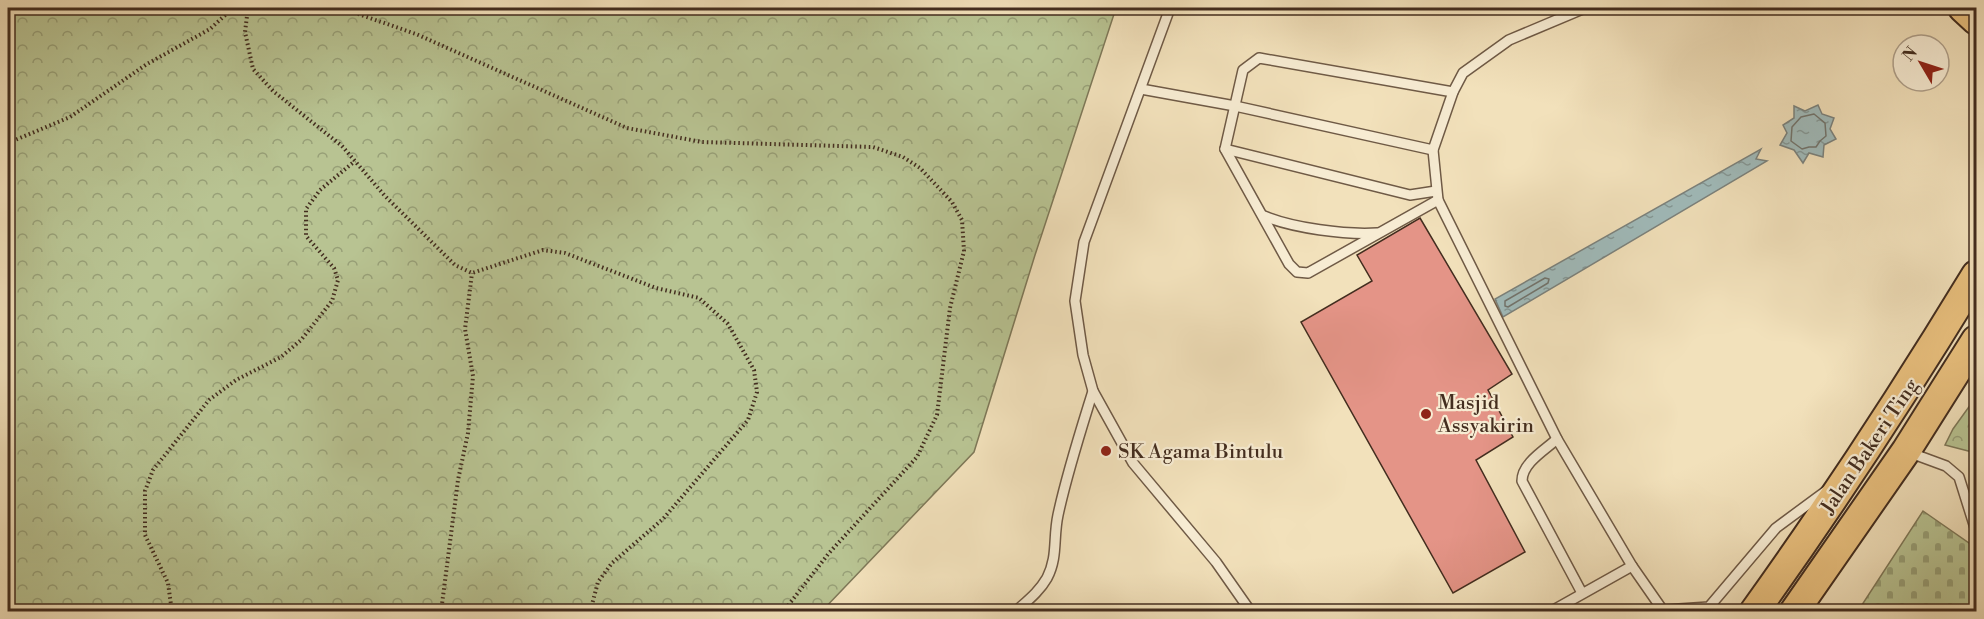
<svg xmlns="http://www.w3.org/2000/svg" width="1984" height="619" font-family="'Libre Bodoni',serif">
	<defs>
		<pattern id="forest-crowns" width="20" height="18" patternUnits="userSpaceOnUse" patternTransform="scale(1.5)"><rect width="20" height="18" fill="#b8c392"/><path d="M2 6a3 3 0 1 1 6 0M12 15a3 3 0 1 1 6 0" fill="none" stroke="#979f77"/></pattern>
		<pattern id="cemetery-stones" width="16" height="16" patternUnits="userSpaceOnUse" patternTransform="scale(1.5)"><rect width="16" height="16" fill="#b8c392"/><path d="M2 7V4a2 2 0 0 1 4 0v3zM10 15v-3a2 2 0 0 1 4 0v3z" fill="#979f77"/></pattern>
		<pattern id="water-ripples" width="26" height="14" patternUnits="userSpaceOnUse" patternTransform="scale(1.5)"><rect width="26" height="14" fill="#a0bbbb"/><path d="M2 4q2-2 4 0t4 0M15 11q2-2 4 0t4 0" fill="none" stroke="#849897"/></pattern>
	</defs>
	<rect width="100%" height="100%" fill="#f2e1bb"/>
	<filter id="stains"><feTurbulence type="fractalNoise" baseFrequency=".00333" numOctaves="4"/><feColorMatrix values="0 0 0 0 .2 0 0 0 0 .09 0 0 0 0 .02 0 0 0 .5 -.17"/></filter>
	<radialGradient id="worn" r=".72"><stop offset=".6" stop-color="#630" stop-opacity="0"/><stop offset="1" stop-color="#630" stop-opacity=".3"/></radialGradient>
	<g fill="url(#forest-crowns)" stroke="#7e7858" stroke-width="1.5">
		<path d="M8,8H1116L1035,255L974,452L821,612L8,611Z"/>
		<path d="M1976,397V453L1945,445L1953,429Z"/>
	</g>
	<path fill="url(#cemetery-stones)" stroke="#7e7858" stroke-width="1.5" d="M1923,511L1976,548V611H1858Z"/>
	<g fill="url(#water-ripples)" stroke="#7b827d" stroke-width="1.5">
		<path d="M1818,105L1822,114L1834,118L1830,129L1836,139L1824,145L1823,157L1809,153L1803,163L1794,150L1780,145L1787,133L1783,125L1794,118V106L1805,111Z"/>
		<path d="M1761,149L1756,159L1767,161L1503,317L1495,299Z"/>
	</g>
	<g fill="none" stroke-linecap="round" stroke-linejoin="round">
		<g stroke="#72746d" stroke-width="1.5">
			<path d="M1814,114L1825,123L1826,136L1820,141L1816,147H1809L1802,149L1791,141L1792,127L1801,117Z"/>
			<path d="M1545,278L1549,279L1548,283L1508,307L1505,306V301Z"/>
		</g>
	</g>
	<path fill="#e49487" stroke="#432d1f" stroke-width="1.5" d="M1420,218L1512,374L1488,390L1513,437L1476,460L1525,552L1453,593L1301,322L1372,281L1357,255Z"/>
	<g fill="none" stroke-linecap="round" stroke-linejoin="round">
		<g stroke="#6f5a46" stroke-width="12">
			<g id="lane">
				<path d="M1170,8L1084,242L1075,301L1083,355L1093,391L1133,463L1216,562L1251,612"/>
				<path d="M1585,8L1509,40L1463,73L1453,92L1433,150L1438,200L1557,439L1632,566L1664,612"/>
				<path d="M1141,89L1235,106L1433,150"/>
				<path d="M1225,149L1410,195L1436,191"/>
				<path d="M1438,200L1308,273L1297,272L1289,264L1225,149L1243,70L1259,58L1453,92"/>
				<path d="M1264,216C1293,228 1345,235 1377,233"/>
				<path d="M1557,439C1545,450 1522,463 1522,481L1582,593"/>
				<path d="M1908,452L1946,466L1959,477L1976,531"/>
				<path d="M1664,610L1709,607L1776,528L1826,491"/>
				<path d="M1015,612C1027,601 1039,592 1047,578C1058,557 1053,538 1058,515C1067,473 1080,433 1093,391"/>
				<path d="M1550,612L1632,566"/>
			</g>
		</g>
		<g stroke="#432d1f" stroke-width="32">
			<g id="primary">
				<path d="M1963,8L1976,20"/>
				<path d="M1754,612C1833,502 1906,390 1976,275"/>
				<path d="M1794,612L1906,451L1976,340"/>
			</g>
		</g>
		<g stroke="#432d1f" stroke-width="4" stroke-dasharray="1.5 3" stroke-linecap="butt">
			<path d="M248,8L245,32L253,69L273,91L342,146L385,196L455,265L472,273L543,250L565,253L656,288L699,298L728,324L754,370L757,392L748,420L663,519L612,563L598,582L590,612"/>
			<path d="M341,8L416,34L627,128L702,142L873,147L903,157L920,168L952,202L962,220L964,251L950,308L937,415L917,457L829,553L783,612"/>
			<path d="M8,143L70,117L147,64L210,29L233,8"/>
			<path d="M172,612L168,583L145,535V491L153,470L209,400L236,380L281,357L301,340L332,301L338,280L334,268L306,236V209L320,190L355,161"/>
			<path d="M441,612L458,480L468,433L473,376L465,329L472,273"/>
		</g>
		<use href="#lane" stroke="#f7ecd3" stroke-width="9"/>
		<use href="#primary" stroke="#e9c07e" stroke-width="28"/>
	</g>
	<g fill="#8f2418" stroke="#f7ecd3" stroke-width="2">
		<circle cx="1426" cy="414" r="6"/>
		<circle cx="1106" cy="451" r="6"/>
	</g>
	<g text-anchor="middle" stroke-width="4.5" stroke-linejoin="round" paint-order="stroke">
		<g font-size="20" fill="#432d1f" stroke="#f7ecd3" text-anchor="start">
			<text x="1438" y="409">Masjid<tspan x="1438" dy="23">Assyakirin</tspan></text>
			<text x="1118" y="458">SK Agama Bintulu</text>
		</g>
		<g font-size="20" fill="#432d1f" stroke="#f7ecd3">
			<text transform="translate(1869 446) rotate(-56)" y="7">Jalan Bakeri Ting</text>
		</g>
	</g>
	<rect width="1984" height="619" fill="none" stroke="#f2e1bb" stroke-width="30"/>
	<rect x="9" y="9" width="1966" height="601" fill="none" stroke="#432d1f" stroke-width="3"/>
	<rect x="15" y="15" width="1954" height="589" fill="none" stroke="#432d1f" stroke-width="1.5"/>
	<g transform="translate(1921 63) rotate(309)"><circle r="28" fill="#f7ecd3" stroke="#afa08b" stroke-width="1.5"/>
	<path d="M0-4.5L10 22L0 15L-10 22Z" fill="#8f2418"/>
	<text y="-9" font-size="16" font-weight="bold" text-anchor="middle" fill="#432d1f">N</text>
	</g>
	<rect width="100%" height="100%" filter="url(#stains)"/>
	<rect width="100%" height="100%" fill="url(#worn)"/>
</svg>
